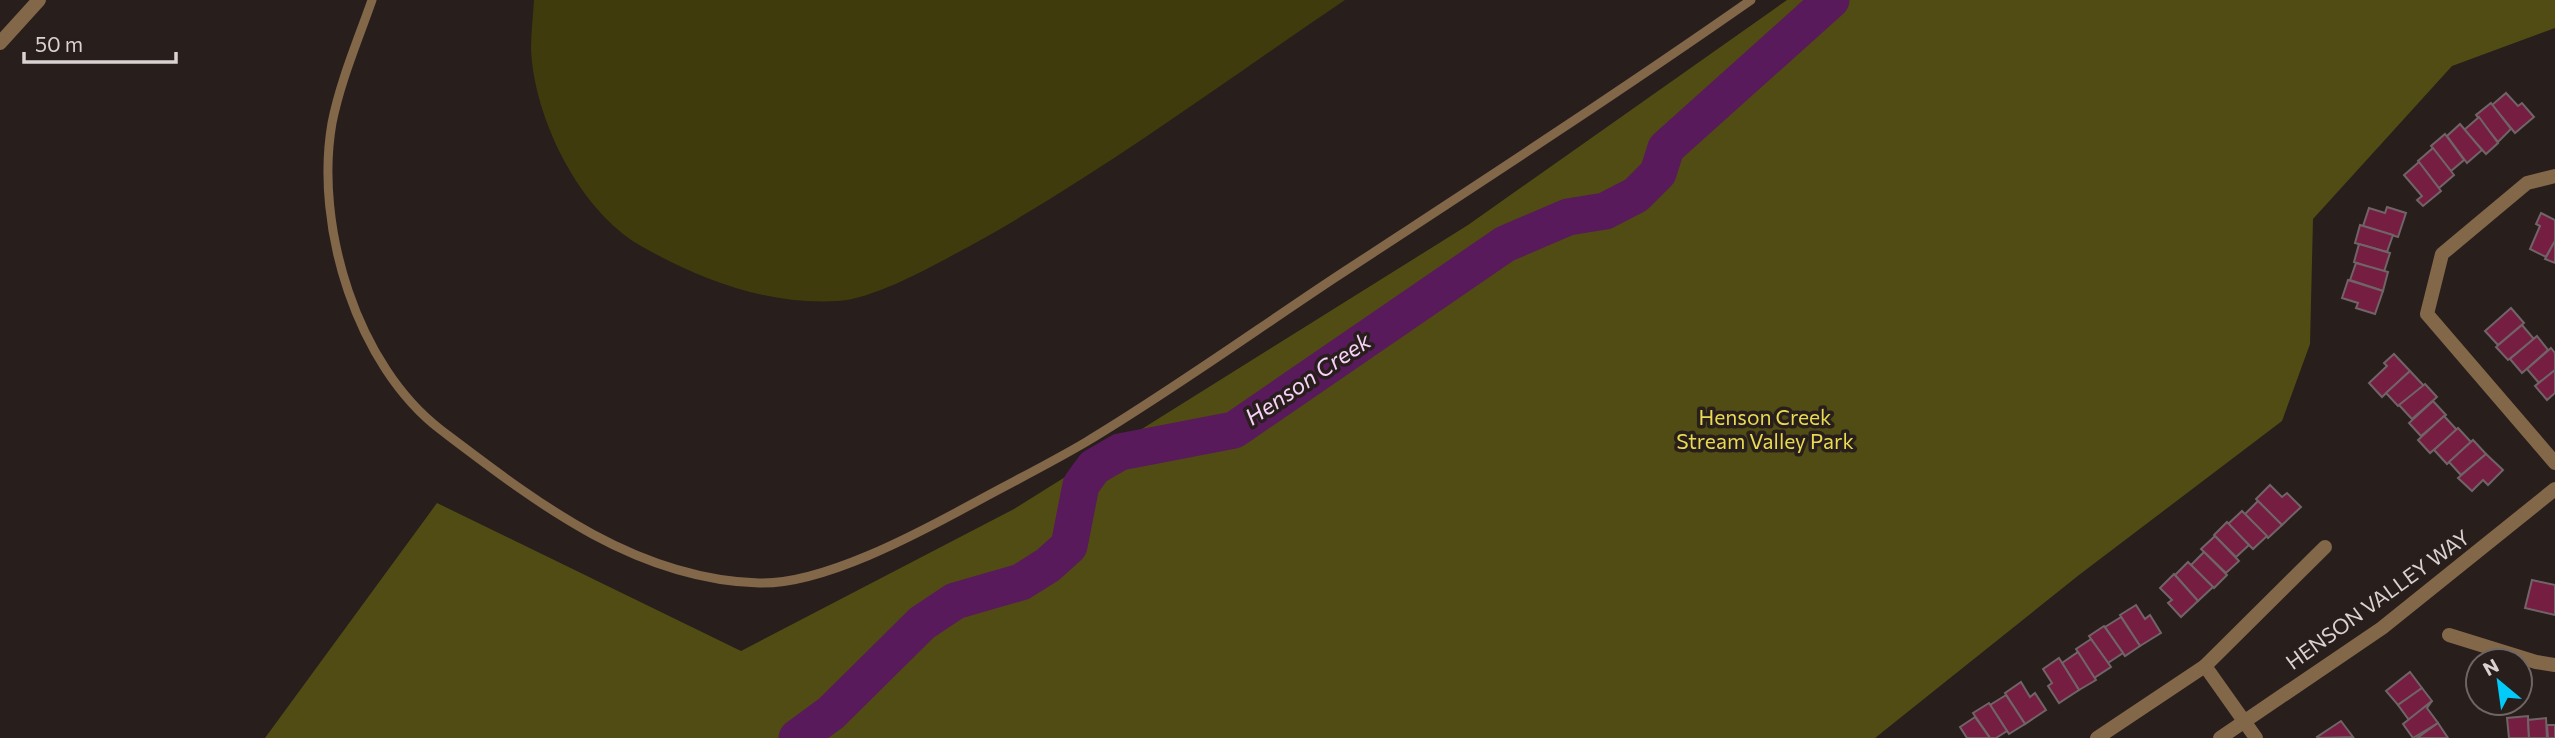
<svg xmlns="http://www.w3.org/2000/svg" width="2555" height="738" font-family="Commissioner,sans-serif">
	<rect width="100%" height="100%" fill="#281e1c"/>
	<path fill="#403b0c" d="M534,0H1345C1216,87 1090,182 953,255C924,271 869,300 837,301C767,305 701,280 641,246C580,211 534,119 531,49C531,33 533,16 534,0Z"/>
	<path fill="#514c14" d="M1787,0H2555V28L2452,66L2313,219L2310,344L2282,421L2079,575L1875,738H265L437,503L741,651L1014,509L1468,225Z"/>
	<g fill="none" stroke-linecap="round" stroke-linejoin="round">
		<path stroke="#581a5b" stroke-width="37" d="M797,738L831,713L922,623L955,601L1021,582L1048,565L1069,546L1081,485L1094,467L1120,452L1234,430L1505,244L1568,217L1605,211L1636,195L1658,173L1666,148L1831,0"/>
	</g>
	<g fill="#751e42" stroke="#706467" stroke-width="2">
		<path d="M2506,93L2518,106L2522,103L2534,117L2515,133L2492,105Z"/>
		<path d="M2491,103L2511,129L2498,142L2476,115Z"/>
		<path d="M2479,117L2498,143L2486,154L2464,130Z"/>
		<path d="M2460,124L2482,150L2467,163L2447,136Z"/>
		<path d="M2445,134L2464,160L2451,171L2431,146Z"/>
		<path d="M2433,148L2454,175L2439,188L2418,161Z"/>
		<path d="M2419,162L2441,191L2423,206L2417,200L2422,196L2404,175Z"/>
		<path d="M2387,207L2406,213L2398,237L2363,226L2369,208L2385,213Z"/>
		<path d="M2541,213L2555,220V241L2546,257L2530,249L2540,226L2536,224Z"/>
		<path d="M2360,225L2393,235L2387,252L2355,243Z"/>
		<path d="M2555,241V263L2545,259Z"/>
		<path d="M2359,244L2390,253L2384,272L2354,262Z"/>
		<path d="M2356,263L2388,272L2383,291L2350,280Z"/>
		<path d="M2348,280L2383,291L2375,314L2356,308L2358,303L2342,298Z"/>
		<path d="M2511,308L2524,323L2498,345L2485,331Z"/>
		<path d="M2522,325L2534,339L2508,360L2496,347Z"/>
		<path d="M2537,336L2548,350L2522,373L2510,359Z"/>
		<path d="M2551,348L2555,353V370L2539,383L2527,369Z"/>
		<path d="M2394,354L2410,371L2382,397L2369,383L2387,366L2384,363Z"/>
		<path d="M2555,370V393L2547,400L2535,386Z"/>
		<path d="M2410,371L2424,386L2398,406L2386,393Z"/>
		<path d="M2425,384L2437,397L2412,419L2399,405Z"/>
		<path d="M2433,401L2446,415L2421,436L2409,423Z"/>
		<path d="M2444,416L2457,430L2430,453L2418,440Z"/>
		<path d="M2458,428L2471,442L2447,464L2434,450Z"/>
		<path d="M2473,440L2486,454L2461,475L2449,462Z"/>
		<path d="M2486,454L2503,470L2488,485L2483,480L2472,491L2458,478Z"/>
		<path d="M2270,485L2282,497L2287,493L2301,507L2282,525L2256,499Z"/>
		<path d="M2258,501L2282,525L2268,538L2245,514Z"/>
		<path d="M2242,511L2267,536L2253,549L2228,524Z"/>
		<path d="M2227,522L2249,545L2236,557L2214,535Z"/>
		<path d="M2215,536L2239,561L2226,573L2201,549Z"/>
		<path d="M2204,552L2227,575L2214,588L2191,565Z"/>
		<path d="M2188,562L2213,587L2198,601L2175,575Z"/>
		<path d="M2174,574L2198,601L2181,617L2168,603L2172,600L2160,588Z"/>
		<path d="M2532,580L2555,585V615L2525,608Z"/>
		<path d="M2136,605L2145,619L2150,615L2161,633L2140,646L2120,615Z"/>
		<path d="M2121,617L2140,646L2125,656L2105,627Z"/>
		<path d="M2104,626L2123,653L2108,663L2089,636Z"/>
		<path d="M2091,639L2111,667L2094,678L2076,649Z"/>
		<path d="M2078,652L2096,680L2079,690L2062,663Z"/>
		<path d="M2059,658L2079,690L2059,703L2048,686L2052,683L2043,669Z"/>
		<path d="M2410,672L2422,688L2398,705L2386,691Z"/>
		<path d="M2021,682L2030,697L2035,693L2046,710L2025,724L2005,693Z"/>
		<path d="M2422,688L2432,701L2409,720L2398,705Z"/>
		<path d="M2006,695L2025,724L2009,734L1990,705Z"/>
		<path d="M2432,701L2427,708L2438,723L2413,738L2403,724Z"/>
		<path d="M1989,703L2007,731L1996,738H1990L1973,713Z"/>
		<path d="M2528,716L2529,738H2509L2507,718Z"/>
		<path d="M1975,717L1990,738H1967L1960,727Z"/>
		<path d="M2546,718L2547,738H2529L2528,720Z"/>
		<path d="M2341,721L2353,737L2318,738L2317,737Z"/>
		<path d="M2438,723L2448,738H2417Z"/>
		<path d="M2547,725H2555V738H2548Z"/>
	</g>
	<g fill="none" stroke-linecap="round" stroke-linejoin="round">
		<path stroke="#826749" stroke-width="9" d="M372,0C358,40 340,82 332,123C314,226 357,366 441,430C536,502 634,579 759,583C822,585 917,534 972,504C1010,483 1049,464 1086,442C1171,391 1253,332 1336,277C1475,186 1615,95 1751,0"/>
		<g stroke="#826749" stroke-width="14">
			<path d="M0,43L39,0"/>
			<path d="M2555,176L2527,183L2442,254L2427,314L2555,463"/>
			<path d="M2449,635L2536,662L2555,665"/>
			<path d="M2205,666L2256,738"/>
			<path d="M2097,738L2205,666L2325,547"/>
			<path d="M2220,738L2382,628L2555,489"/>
		</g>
	</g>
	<g text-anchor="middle" stroke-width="7" stroke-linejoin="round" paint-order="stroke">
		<g font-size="21" fill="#e8da51" stroke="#281e1c">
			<text x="1765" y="425">Henson Creek<tspan x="1765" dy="24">Stream Valley Park</tspan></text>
		</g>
		<g font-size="21" fill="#d9d2d0" stroke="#281e1c">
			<text transform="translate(2378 600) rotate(-36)" y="7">HENSON VALLEY WAY</text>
		</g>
		<g font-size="23" font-style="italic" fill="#f5d2f6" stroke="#281e1c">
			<text transform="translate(1308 379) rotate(-34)" y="8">Henson Creek</text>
		</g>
	</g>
	<g transform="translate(2499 682) rotate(331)"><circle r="33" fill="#281e1c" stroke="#6f6664" stroke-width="2"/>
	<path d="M0-5L12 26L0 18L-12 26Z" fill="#03cbf9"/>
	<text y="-10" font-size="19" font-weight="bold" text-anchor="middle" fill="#d9d2d0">N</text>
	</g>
	<path d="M24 52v10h152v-10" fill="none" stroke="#d9d2d0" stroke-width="3.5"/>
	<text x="35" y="52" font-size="21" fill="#d9d2d0" stroke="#281e1c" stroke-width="5" paint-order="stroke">50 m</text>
</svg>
